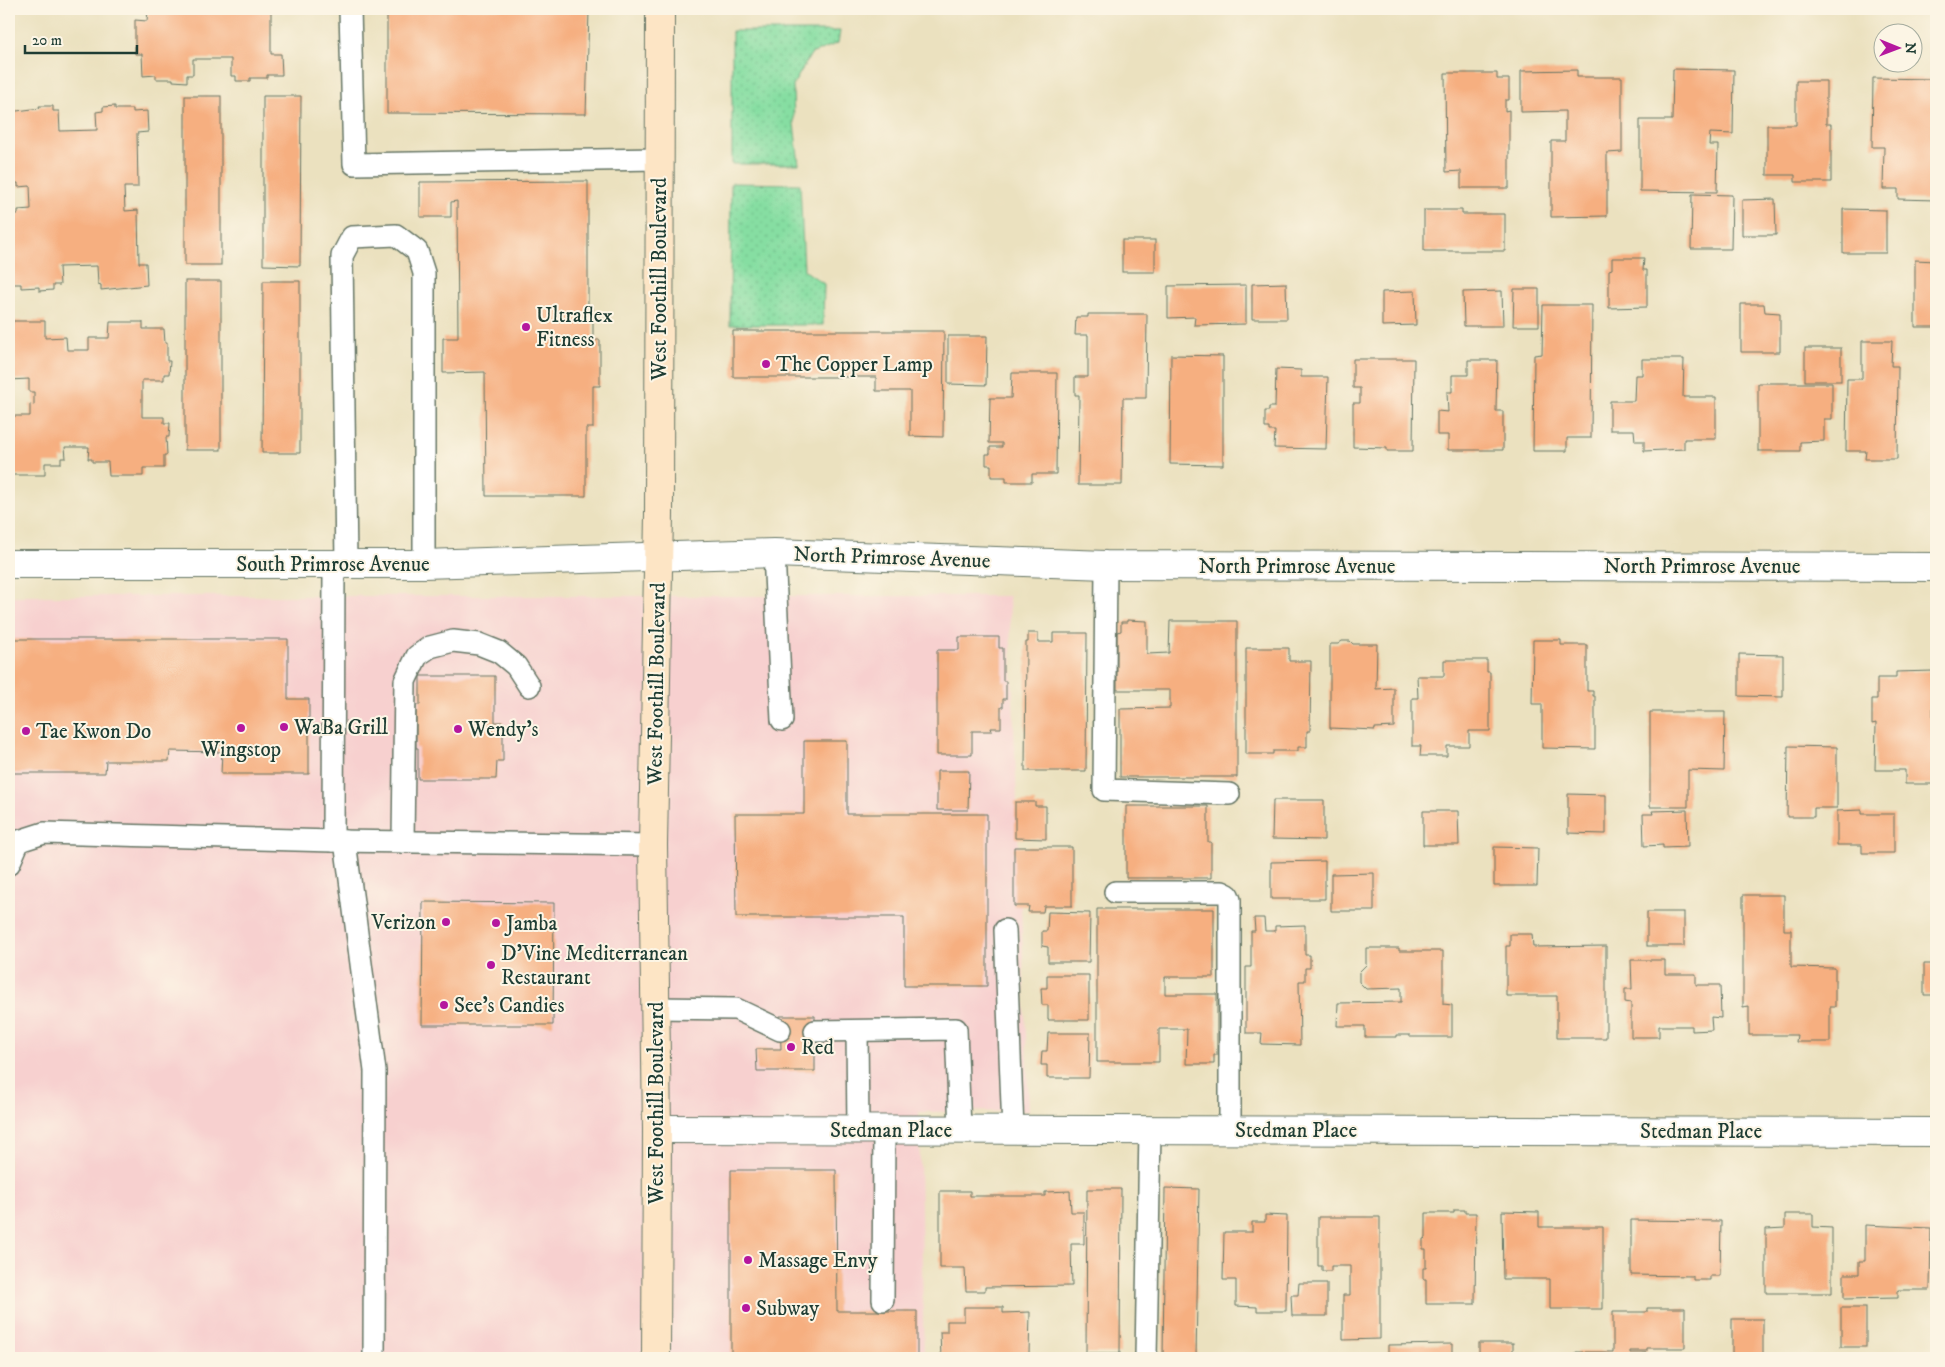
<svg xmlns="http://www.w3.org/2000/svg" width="1945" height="1367" font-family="'IM FELL DW Pica',serif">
	<defs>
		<pattern id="grass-dots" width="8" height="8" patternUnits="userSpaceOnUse" patternTransform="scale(1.25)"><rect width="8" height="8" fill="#86dea2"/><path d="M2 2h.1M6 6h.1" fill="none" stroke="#73bf8c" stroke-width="1.8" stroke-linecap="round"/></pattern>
	</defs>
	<rect width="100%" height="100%" fill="#fcf5e5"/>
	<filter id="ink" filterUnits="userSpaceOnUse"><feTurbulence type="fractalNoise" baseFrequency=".02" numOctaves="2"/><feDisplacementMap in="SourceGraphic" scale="10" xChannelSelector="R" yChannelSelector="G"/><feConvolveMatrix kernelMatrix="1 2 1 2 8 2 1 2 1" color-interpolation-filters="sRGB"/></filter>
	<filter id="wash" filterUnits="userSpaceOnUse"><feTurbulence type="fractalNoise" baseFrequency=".0096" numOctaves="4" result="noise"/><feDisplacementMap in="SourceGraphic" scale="20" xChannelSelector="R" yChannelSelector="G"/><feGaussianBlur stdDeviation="1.12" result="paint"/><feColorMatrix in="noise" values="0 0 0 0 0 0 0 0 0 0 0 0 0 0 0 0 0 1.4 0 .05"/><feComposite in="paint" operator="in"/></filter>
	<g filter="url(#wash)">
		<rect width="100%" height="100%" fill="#ebe1bf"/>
		<path fill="#f7d0cf" d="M9,596H1009L1029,1111L919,1112L924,1358H9Z"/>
		<g fill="url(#grass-dots)" stroke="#528e6b">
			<path d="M732,31H840L838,43L811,54L793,85L794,124L799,164H732Z"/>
			<path d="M731,183L800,184L804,270L824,284L823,325H730Z"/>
		</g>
		<g id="blocks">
			<g fill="#f6af80">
				<path d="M148,9H271V54H281L282,75H267V78H250V81H236V76H231V59H193V75H187V82L173,81V79H156V75L143,76L142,54H135V20L147,21Z"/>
				<path d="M441,9H576L589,11L586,114L387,113V10Z"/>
				<path d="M1673,69L1734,70L1733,134L1710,133L1709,145H1718L1717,192L1640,191V120H1672Z"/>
				<path d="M1577,70V77H1622V152L1607,153V216L1551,217V141H1565V111L1521,112V71Z"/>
				<path d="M1445,73H1497V79H1509V100H1505V111L1509,110V188H1461V171L1446,172Z"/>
				<path d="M1873,78L1936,79V200L1898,199V189H1883L1884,147H1872Z"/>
				<path d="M1796,81H1826V124H1831V182H1795V175H1767V125H1796Z"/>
				<rect x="185" y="96" width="36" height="169"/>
				<path d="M263,96H301L300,266L263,265Z"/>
				<path d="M39,106H53V111H59L60,131L97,130L96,112L103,111V107L115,106V109H133V112L147,111L148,132L137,133L138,187H124L125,211L138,210L139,263H146L147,285L101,290V285L98,284L97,266L59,267L60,285H53V290L39,291V287L21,288V284H9V230H14L13,214H18V210L31,209L30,186L18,187V183H14L13,166H9V112L40,108Z"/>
				<path d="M588,181V308H593V340H600V386H593V428H586V496H486L485,372L443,373V338H458L457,201L451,202V217H420V182Z"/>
				<path d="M1692,194L1732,195L1731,249H1691Z"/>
				<path d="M1775,199L1776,235H1742V200Z"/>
				<path d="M1843,209L1886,210V253H1843Z"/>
				<path d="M1424,210H1462V214H1505V251H1424Z"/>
				<rect x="1122" y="240" width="33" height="32"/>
				<path d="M1612,258H1644L1643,270H1647V307L1609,308V270L1612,269Z"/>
				<path d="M1915,260L1936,261V327H1915Z"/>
				<rect x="185" y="281" width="36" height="169"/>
				<path d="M263,281H300V453H262Z"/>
				<path d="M1286,283L1287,319H1252V284Z"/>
				<path d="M1246,285V324L1194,325L1195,317L1168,318V286Z"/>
				<path d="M1514,289H1539V326H1513Z"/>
				<path d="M1415,291L1416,325L1382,326V292Z"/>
				<path d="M1502,291L1503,326H1464L1463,292Z"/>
				<path d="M1741,304H1764L1765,312L1780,313V352H1741Z"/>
				<path d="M1543,305H1592L1591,438H1567V451H1533L1534,355L1542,354Z"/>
				<path d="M1088,314H1147L1146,398H1123L1122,485H1078L1079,395H1075V377H1088V335H1075L1076,317H1088Z"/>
				<path d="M13,321H45V338L66,337L67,350H89V338H109L110,322H143V329H164L165,343H167V361H170L169,374H164V380H142V417H164V423H170L169,437H166L167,455H164V468H143V476H109L108,462H92V459H88L89,447H65L66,458H61V463H45V475H11V468H9V416H30V404L34,405V392H29V379L9,380V328H12Z"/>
				<path d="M733,331H944L943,437L910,436V391H876V377H733Z"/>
				<path d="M948,336H987L986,385L948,384Z"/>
				<path d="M1862,341H1892L1891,366H1898L1897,459H1865L1866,451H1846L1847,379H1862Z"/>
				<rect x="1805" y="348" width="36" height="33"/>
				<path d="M1171,355L1223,356V465L1170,464Z"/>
				<path d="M1353,359H1414L1413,451H1387V448L1353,447V403H1360V388H1353Z"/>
				<path d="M1642,359H1684L1683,397H1716V439H1684V449L1644,451V441H1635L1634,430H1610V401H1634L1635,375H1642Z"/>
				<path d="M1468,360H1497L1496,411H1503V450H1448V435H1437V411L1448,412L1447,392H1452V375H1468Z"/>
				<path d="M1276,369L1301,370V377H1328L1326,449L1274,448L1275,431H1269V428H1265V411H1269V407H1275Z"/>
				<path d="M1012,373H1057L1056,474H1032V482H1006V477H991V465H986V454H990V447H1002V443H989L990,398H1011Z"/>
				<path d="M1758,383H1832V419H1824V441L1800,442V451H1758Z"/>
				<path d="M1127,620L1147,621V654L1169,653L1170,621H1237V777H1120V709L1170,708V690H1117V632L1121,631V622H1127Z"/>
				<path d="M1028,633H1038V642H1053V633H1087L1086,771H1025L1026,642H1028Z"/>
				<path d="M959,637H999V648H1003V681H1006V699H1003V707H1001V728H991L992,731H972V755H937V650H959Z"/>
				<path d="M9,639H288V699H309V774H221L222,752L170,751L169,761H106L105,773H9Z"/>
				<path d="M1533,640H1561V645H1587V691H1593V696H1595V749L1542,748V704H1532Z"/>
				<path d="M1342,641H1350L1353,644H1377L1376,689L1394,688V727L1375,728V730L1330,728V644H1338Z"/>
				<path d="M1246,648H1289V661H1311L1310,731H1307V747H1298V751H1273V754H1246Z"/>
				<path d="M1739,654L1783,655V697L1739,696Z"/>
				<path d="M1444,660H1487V672H1490V731H1469V746H1447V756H1420L1421,746H1412V698H1418L1417,676H1444Z"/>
				<path d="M1933,671V754H1936V784H1905V770H1875L1876,723L1872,724V699H1877V678H1896V672Z"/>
				<path d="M420,676H495V722H503V761H497L496,779H418V748H416V705H420Z"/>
				<path d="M1650,712H1725L1724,771L1688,770V807H1650Z"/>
				<path d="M804,741H847V814H987V986H904V917H736L735,814H804Z"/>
				<path d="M1788,746L1837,747V808H1814V817H1787Z"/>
				<path d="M937,771H969L968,810H937Z"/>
				<path d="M1568,794L1606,795V834L1568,833Z"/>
				<path d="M1273,800H1324V840L1272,839Z"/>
				<path d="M1015,802H1035V806H1046V839L1015,838Z"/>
				<path d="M1126,806H1208V842H1211V878H1126Z"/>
				<path d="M1687,810L1688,847L1663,848V845L1644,846L1643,814H1653L1652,811Z"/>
				<path d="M1862,810V814H1894V853H1862V845H1837V811Z"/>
				<path d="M1423,811H1458L1459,845H1423Z"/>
				<path d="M1014,847H1072V906H1044L1043,912H1028L1029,906H1014Z"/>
				<path d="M1494,847L1538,848L1537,886H1494Z"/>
				<path d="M1325,861V899H1271V862Z"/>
				<path d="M1374,873V911H1331V874Z"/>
				<path d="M1743,895H1784V930H1791V967L1835,968V1007H1830V1042H1796L1797,1035H1749V1006L1743,1007Z"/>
				<path d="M423,902L554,903L553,1025H422Z"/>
				<path d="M1097,909H1214V977H1165V994H1217V1055H1214V1064H1186L1187,1029H1159V1062H1097Z"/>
				<path d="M1048,912L1090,913L1089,962H1048V947L1042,946V931H1047Z"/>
				<rect x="1647" y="912" width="37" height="34"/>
				<path d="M1254,918H1264L1265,931H1275V926L1305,925V955H1310V968H1305V981H1299L1300,1045L1261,1044L1262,1033H1246V967H1251V931H1255Z"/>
				<path d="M1510,934H1532L1533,947L1606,946V1038H1557V996H1506V946H1510Z"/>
				<path d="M1366,948H1399V951H1443V1004L1452,1005V1037H1410V1035H1397V1037H1365V1026H1337L1338,1003L1401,1002V988L1366,989L1359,982V972L1366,965Z"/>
				<path d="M1934,953H1936V995H1924V964H1934Z"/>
				<path d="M1631,960H1665V974H1696V985H1720L1721,1018L1711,1017L1712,1030L1692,1031V1026H1659V1037H1631V1003L1625,1002V989H1632Z"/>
				<path d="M1047,975H1089V1020H1048V1005H1042L1041,988H1047Z"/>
				<path d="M780,1016H815V1071H757L756,1049H781Z"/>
				<path d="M1048,1033H1090L1089,1078H1047V1065H1041L1042,1051H1047Z"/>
				<path d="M731,1170H836L837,1311H917V1358H731Z"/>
				<path d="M1165,1188L1199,1189L1196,1358H1163Z"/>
				<path d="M1087,1189H1121L1120,1353H1086Z"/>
				<path d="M940,1191H970V1196H1045V1192L1070,1191L1071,1212H1084V1244H1071L1072,1286L985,1287V1291H966L965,1268H940Z"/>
				<path d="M1454,1210H1465V1213H1476L1475,1304H1426V1279H1423V1268H1426V1249H1423V1239L1426,1238V1213H1454Z"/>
				<path d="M1502,1211L1539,1212V1227H1603V1309H1550V1279H1503Z"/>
				<path d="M1785,1214H1813V1227L1832,1228V1293H1766V1229L1785,1228Z"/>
				<path d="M1265,1215L1287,1216L1286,1311H1257V1307L1236,1306V1280H1223L1224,1232H1252V1222H1265Z"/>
				<path d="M1318,1217H1380V1339L1343,1340V1295H1350V1266H1331V1271H1322V1266H1318Z"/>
				<path d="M1631,1220L1721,1221L1720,1276H1710V1280H1693V1276L1631,1275Z"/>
				<path d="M1865,1225L1931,1228L1930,1290H1898V1298L1844,1299V1274H1859V1261H1865Z"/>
				<path d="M1299,1283H1327V1316H1292L1291,1295H1298Z"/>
				<path d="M964,1307H1003V1313L1030,1312L1029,1354H1021V1358H941L940,1332H947V1321H964Z"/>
				<path d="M1647,1308H1685V1348H1647V1351H1630V1353H1646V1358H1576V1352H1613V1312H1647Z"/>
				<rect x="1841" y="1308" width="25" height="39"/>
				<rect x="1732" y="1319" width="31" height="39"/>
				<rect x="1479" y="1343" width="34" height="15"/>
				<path d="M1452,1344V1358H1388V1345Z"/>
			</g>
		</g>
	</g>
	<g filter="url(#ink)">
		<use href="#blocks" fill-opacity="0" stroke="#667665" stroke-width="1"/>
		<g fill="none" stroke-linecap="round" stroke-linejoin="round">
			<g stroke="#667665" stroke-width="24">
				<g id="service">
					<path d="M350,9L354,164L659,159"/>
					<path d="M774,553L782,720"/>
					<path d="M346,564L342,256L352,237L396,235L417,251L424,273V564"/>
					<path d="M1106,565L1104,790L1229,794"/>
					<path d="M333,841L334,564"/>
					<path d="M345,841L375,1071L374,1358"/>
					<path d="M403,842L405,681L417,656L430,647L453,641L479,644L499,652L516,666L529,686"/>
					<path d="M9,864L19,841L44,833L333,841L653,845"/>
					<path d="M1115,892H1222L1228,895L1230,900V1130"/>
					<path d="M1005,930L1013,1130"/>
					<path d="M655,1008L736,1009L780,1030"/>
					<path d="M815,1031L956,1029L960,1130"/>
					<path d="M857,1031L858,1130"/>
					<path d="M883,1300L884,1130"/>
					<path d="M1146,1358L1150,1130"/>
				</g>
			</g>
			<g stroke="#667665" stroke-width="30">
				<g id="minor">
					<path d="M9,564H424L774,553L1106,565L1936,567"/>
					<path d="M657,1129L1936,1132"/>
				</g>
			</g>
			<g stroke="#667665" stroke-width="30">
				<path id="secondary" d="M656,1358L657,1129L653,845L659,514L660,9"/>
			</g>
			<use href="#service" stroke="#fff" stroke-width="21"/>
			<use href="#minor" stroke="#fff" stroke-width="28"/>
			<use href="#secondary" stroke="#fde5c5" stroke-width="28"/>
		</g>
	</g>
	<g fill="#b5179e" stroke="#fcf5e5" stroke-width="2">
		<circle cx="526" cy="327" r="5"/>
		<circle cx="766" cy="364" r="5"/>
		<circle cx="284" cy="727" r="5"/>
		<circle cx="241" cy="728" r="5"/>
		<circle cx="458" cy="729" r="5"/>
		<circle cx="26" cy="731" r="5"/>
		<circle cx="446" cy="922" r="5"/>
		<circle cx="496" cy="923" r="5"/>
		<circle cx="491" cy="965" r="5"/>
		<circle cx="444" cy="1005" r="5"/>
		<circle cx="791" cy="1047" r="5"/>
		<circle cx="748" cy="1260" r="5"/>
		<circle cx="746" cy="1308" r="5"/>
	</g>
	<g text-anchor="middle" stroke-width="4" stroke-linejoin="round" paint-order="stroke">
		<g font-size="21" fill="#1f3d34" stroke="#fcf5e5">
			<text transform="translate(659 279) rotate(-90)" y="7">West Foothill Boulevard</text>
			<text transform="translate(892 557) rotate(2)" y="7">North Primrose Avenue</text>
			<text x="333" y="571">South Primrose Avenue</text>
			<text x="1297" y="573">North Primrose Avenue</text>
			<text x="1702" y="573">North Primrose Avenue</text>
			<text transform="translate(656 684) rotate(-89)" y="7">West Foothill Boulevard</text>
			<text transform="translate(656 1103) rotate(-90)" y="7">West Foothill Boulevard</text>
			<text x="891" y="1137">Stedman Place</text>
			<text x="1296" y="1137">Stedman Place</text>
			<text x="1701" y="1138">Stedman Place</text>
		</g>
		<g font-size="21" fill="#1f3d34" stroke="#fcf5e5" text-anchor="start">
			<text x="536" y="322">Ultraflex<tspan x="536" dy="24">Fitness</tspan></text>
			<text x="776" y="371">The Copper Lamp</text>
			<text x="294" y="734">WaBa Grill</text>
			<text x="468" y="736">Wendy's</text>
			<text x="36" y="738">Tae Kwon Do</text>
			<text x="241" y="756" text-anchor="middle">Wingstop</text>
			<text x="436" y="929" text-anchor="end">Verizon</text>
			<text x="506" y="930">Jamba</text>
			<text x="501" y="960">D’Vine Mediterranean<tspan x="501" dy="24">Restaurant</tspan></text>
			<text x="454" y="1012">See's Candies</text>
			<text x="801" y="1054">Red</text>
			<text x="758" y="1267">Massage Envy</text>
			<text x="756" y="1315">Subway</text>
		</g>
	</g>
	<rect width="1945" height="1367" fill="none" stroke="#fcf5e5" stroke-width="30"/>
	<g transform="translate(1898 48) rotate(91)"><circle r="24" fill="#fcf5e5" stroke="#a4ab9e"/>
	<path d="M0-4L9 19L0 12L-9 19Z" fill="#b5179e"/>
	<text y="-8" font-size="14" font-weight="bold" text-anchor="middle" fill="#1f3d34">N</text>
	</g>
	<path d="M25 45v8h112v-8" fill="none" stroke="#1f3d34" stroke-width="2.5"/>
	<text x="32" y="45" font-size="15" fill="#1f3d34" stroke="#fcf5e5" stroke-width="4" paint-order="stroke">20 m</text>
</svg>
